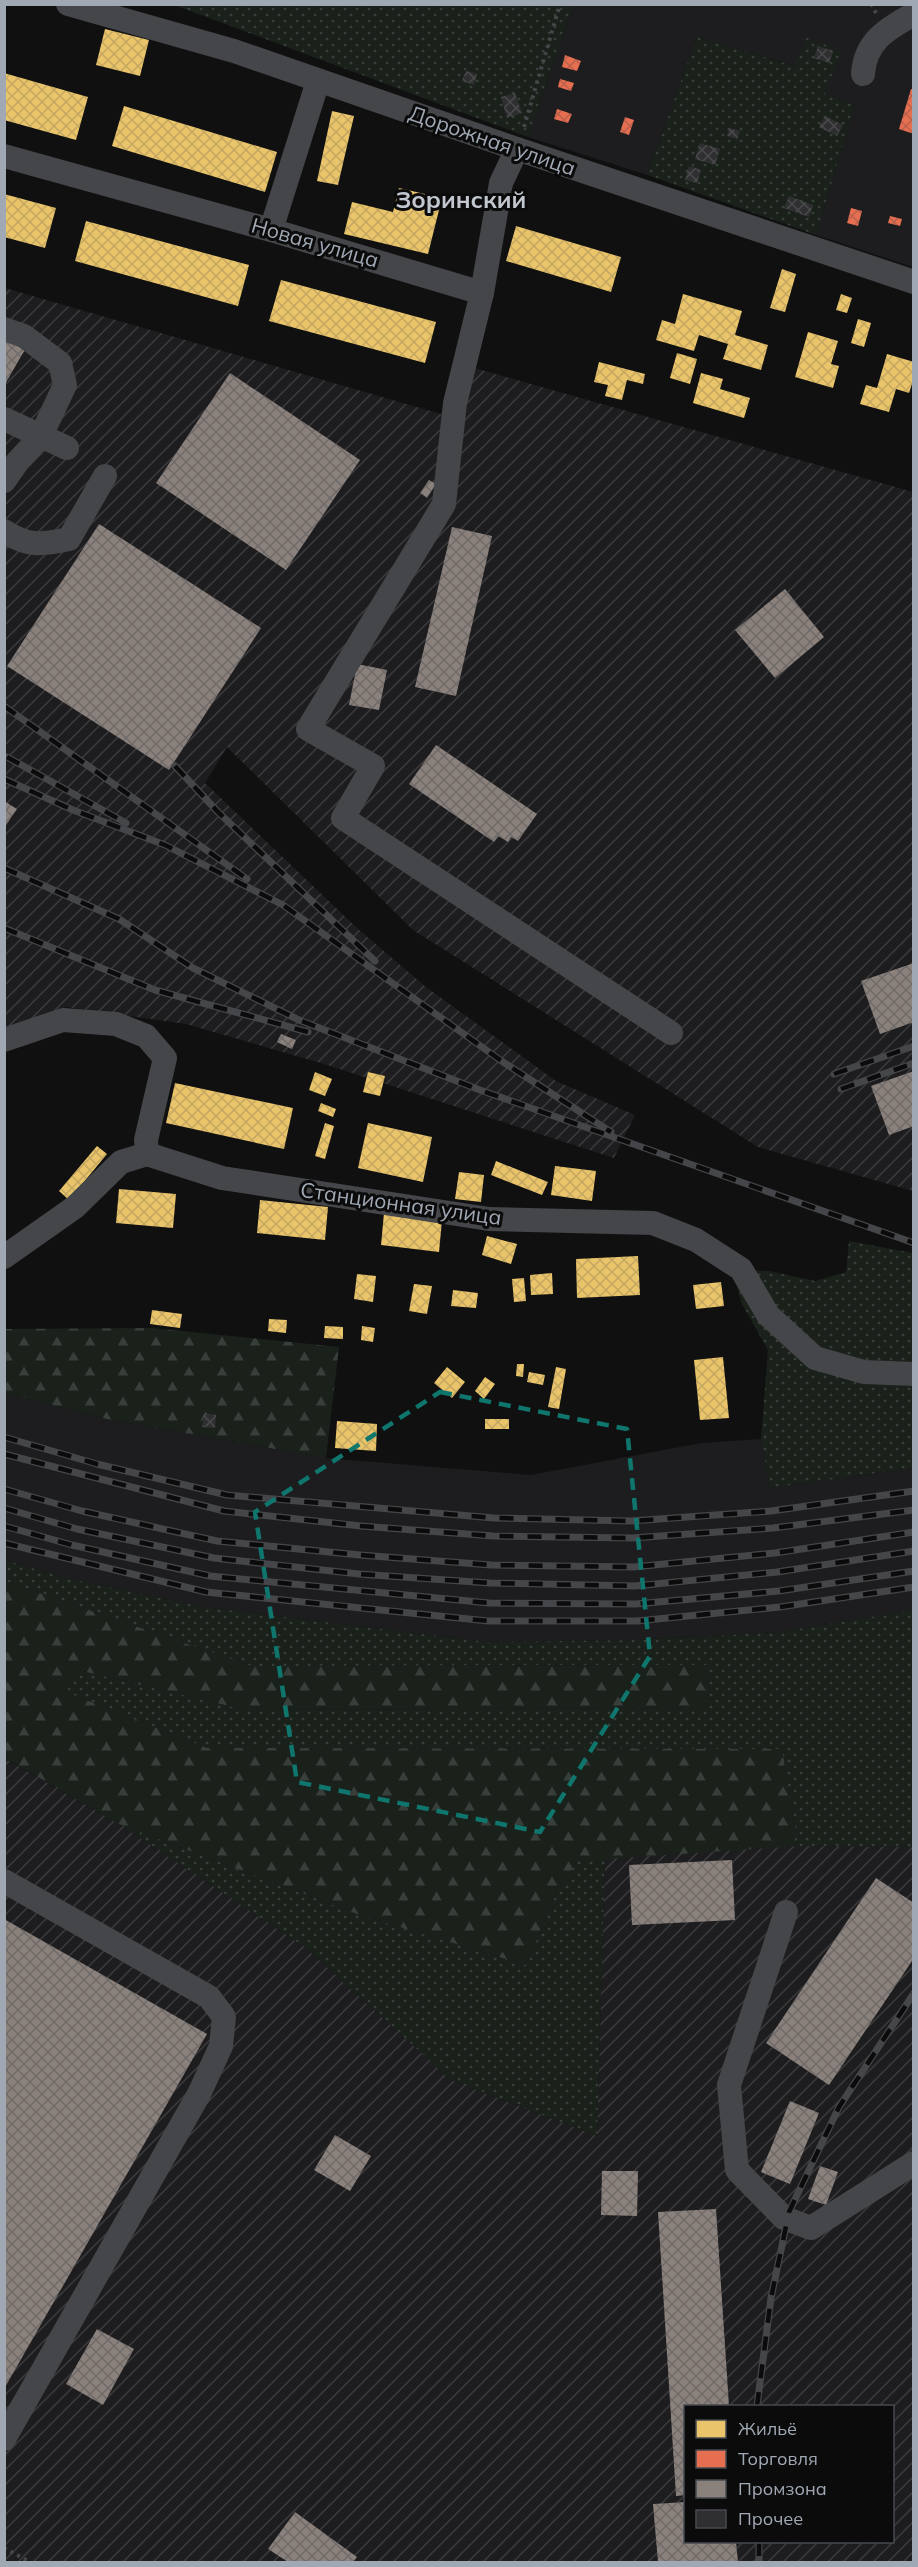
<svg xmlns="http://www.w3.org/2000/svg" width="918" height="2567" font-family="Mulish,sans-serif">
	<defs>
		<pattern id="industrial-furrows" width="10" height="10" patternUnits="userSpaceOnUse" patternTransform="scale(1.5)"><rect width="10" height="10" fill="#1d1d1f"/><path d="M-1 1l2-2M0 10L10 0M9 11l2-2" fill="none" stroke="#3b3b3d"/></pattern>
		<pattern id="grass-dots" width="8" height="8" patternUnits="userSpaceOnUse" patternTransform="scale(1.5)"><rect width="8" height="8" fill="#1a211b"/><path d="M2 2h.1M6 6h.1" fill="none" stroke="#383e3a" stroke-width="1.8" stroke-linecap="round"/></pattern>
		<pattern id="forest-firs" width="22" height="20" patternUnits="userSpaceOnUse" patternTransform="scale(1.5)"><rect width="22" height="20" fill="#1a211b"/><path d="M5 1l3.5 6h-7zM16 11l3.5 6h-7z" fill="#383e3a"/></pattern>
		<pattern id="homes-cross-hatch" width="8" height="8" patternUnits="userSpaceOnUse" patternTransform="scale(1.5)"><rect width="8" height="8" fill="#e9c46a"/><path d="M0 0l8 8M0 8l8-8" fill="none" stroke="#c4a760"/></pattern>
		<pattern id="shops-cross-hatch" width="8" height="8" patternUnits="userSpaceOnUse" patternTransform="scale(1.5)"><rect width="8" height="8" fill="#e76f51"/><path d="M0 0l8 8M0 8l8-8" fill="none" stroke="#b9604a"/></pattern>
		<pattern id="industry-cross-hatch" width="8" height="8" patternUnits="userSpaceOnUse" patternTransform="scale(1.5)"><rect width="8" height="8" fill="#8a817c"/><path d="M0 0l8 8M0 8l8-8" fill="none" stroke="#6f6967"/></pattern>
		<pattern id="building-cross-hatch" width="8" height="8" patternUnits="userSpaceOnUse" patternTransform="scale(1.5)"><rect width="8" height="8" fill="#2f2f31"/><path d="M0 0l8 8M0 8l8-8" fill="none" stroke="#4a4a4c"/></pattern>
	</defs>
	<rect width="100%" height="100%" fill="#101011"/>
	<g fill="#1d1d1f">
		<path d="M573,5H913V267L816,235L855,105L824,93L807,37L796,66L697,37L647,175L528,137Z"/>
		<path d="M5,1393L107,1419L326,1458L531,1475L701,1443L761,1439L770,1488L913,1468V1610L780,1632L634,1640L488,1642L204,1607L66,1578L5,1560Z"/>
	</g>
	<g fill="url(#industrial-furrows)" fill-rule="evenodd">
		<path d="M5,288L455,418L471,367L913,492V1191L758,1147L413,930L227,747L205,783L357,928L426,987L556,1081L635,1115L614,1158L324,1064L186,1024L66,1007L5,1030Z"/>
		<path d="M4,1758L119,1824L306,1948L451,2080L597,2136L605,1857L798,1846L913,1847V2562H5ZM686,2406H892V2542H686Z"/>
	</g>
	<g fill="url(#grass-dots)">
		<path d="M174,5H573L528,137Z"/>
		<path d="M697,37L795,66L807,37L842,52L824,93L855,105L816,235L647,175Z"/>
		<path d="M849,1241L913,1253V1468L770,1488L761,1439L768,1350L742,1304L732,1270L769,1271L815,1281L846,1272Z"/>
		<path d="M5,1560L66,1578L204,1607L488,1642L634,1640L780,1632L913,1610V1847L798,1846L782,1749L207,1748L65,1692L78,1670L246,1710L705,1708L707,1665L251,1666L5,1581Z"/>
		<path d="M119,1824L357,1914L526,1965L557,1892L577,1861L605,1857L597,2136L451,2080L306,1948Z"/>
	</g>
	<g fill="url(#forest-firs)">
		<path d="M152,1328L339,1347L326,1458L107,1419L5,1393V1329Z"/>
		<path d="M5,1581L251,1666L707,1665L706,1708L246,1710L78,1670L66,1692L207,1748L782,1749L798,1846L577,1861L557,1892L526,1965L357,1914L119,1824L5,1758Z"/>
	</g>
	<g fill="url(#homes-cross-hatch)">
		<path d="M105,29L149,40L140,76L96,65Z"/>
		<path d="M4,73L88,97L76,140L4,120Z"/>
		<path d="M124,106L277,152L265,192L112,146Z"/>
		<path d="M332,111L354,116L338,185L317,181Z"/>
		<path d="M399,188L442,198L428,254L344,234L352,202L393,212Z"/>
		<path d="M4,194L56,208L45,248L4,237Z"/>
		<path d="M86,221L249,265L238,306L75,261Z"/>
		<path d="M516,226L621,257L611,292L506,261Z"/>
		<path d="M782,269L796,274L785,312L770,308Z"/>
		<path d="M281,280L436,322L425,363L269,321Z"/>
		<path d="M683,294L742,311L735,335L768,345L761,370L723,359L728,344L699,335L694,351L656,340L662,320L675,324Z"/>
		<path d="M841,294L852,298L847,313L836,310Z"/>
		<path d="M858,319L871,323L864,347L851,343Z"/>
		<path d="M808,332L838,341L831,364L839,366L833,388L795,377Z"/>
		<path d="M677,353L697,359L690,384L670,378Z"/>
		<path d="M887,354L914,362V378L909,393L896,389L889,412L860,404L866,385L877,388Z"/>
		<path d="M599,362L645,374L643,384L627,380L622,400L605,396L608,385L594,382Z"/>
		<path d="M701,373L723,379L720,389L750,398L744,418L693,403Z"/>
		<path d="M315,1072L332,1079L325,1096L309,1090Z"/>
		<path d="M368,1072L385,1076L380,1096L363,1092Z"/>
		<path d="M175,1083L293,1108L284,1149L166,1123Z"/>
		<path d="M321,1103L336,1109L333,1117L318,1111Z"/>
		<path d="M325,1123L334,1126L325,1159L315,1156Z"/>
		<path d="M368,1123L432,1137L423,1182L358,1168Z"/>
		<path d="M97,1146L107,1154L69,1200L59,1191Z"/>
		<path d="M496,1161L548,1182L542,1195L491,1175Z"/>
		<path d="M555,1166L596,1171L592,1201L551,1195Z"/>
		<path d="M459,1172L484,1175L481,1202L455,1199Z"/>
		<path d="M119,1189L176,1194L173,1228L116,1223Z"/>
		<path d="M260,1200L328,1207L325,1240L257,1233Z"/>
		<path d="M384,1213L442,1220L439,1252L381,1245Z"/>
		<path d="M487,1236L517,1244L511,1264L482,1255Z"/>
		<path d="M638,1256L640,1295L577,1298L576,1259Z"/>
		<path d="M552,1273L553,1294L531,1295L530,1275Z"/>
		<path d="M357,1274L376,1276L373,1302L354,1299Z"/>
		<path d="M524,1278L526,1301L514,1302L512,1279Z"/>
		<path d="M721,1282L724,1306L696,1309L693,1285Z"/>
		<path d="M414,1284L432,1286L427,1314L409,1311Z"/>
		<path d="M453,1290L478,1293L476,1308L451,1306Z"/>
		<path d="M152,1310L182,1314L180,1328L150,1324Z"/>
		<path d="M269,1319L287,1320L286,1333L268,1331Z"/>
		<path d="M325,1326L343,1327V1339L324,1338Z"/>
		<path d="M362,1326L375,1328L373,1342L361,1340Z"/>
		<path d="M723,1357L729,1418L700,1420L694,1360Z"/>
		<path d="M517,1364H524L523,1377L516,1376Z"/>
		<path d="M447,1367L465,1382L452,1398L434,1383Z"/>
		<path d="M556,1367L566,1369L559,1409L548,1407Z"/>
		<path d="M529,1372L545,1375L543,1385L527,1382Z"/>
		<path d="M485,1377L495,1384L484,1399L475,1391Z"/>
		<rect x="485" y="1419" width="24" height="10"/>
		<path d="M337,1421L377,1424L376,1451L335,1448Z"/>
	</g>
	<g fill="url(#shops-cross-hatch)">
		<path d="M565,55L581,61L577,71L562,67Z"/>
		<path d="M560,79L574,83L571,91L558,87Z"/>
		<path d="M911,89H914V134L899,129Z"/>
		<path d="M557,109L572,114L568,123L554,119Z"/>
		<path d="M625,117L634,120L629,135L620,132Z"/>
		<path d="M851,208L862,211L858,226L847,223Z"/>
		<path d="M890,216L902,219L900,226L888,223Z"/>
	</g>
	<g fill="url(#industry-cross-hatch)">
		<path d="M4,334L27,346L4,386Z"/>
		<path d="M230,373L360,460L286,570L156,483Z"/>
		<path d="M429,480L436,484L427,498L420,493Z"/>
		<path d="M99,524L261,628L169,770L7,666Z"/>
		<path d="M452,527L492,536L456,696L415,687Z"/>
		<path d="M785,589L824,637L775,678L735,630Z"/>
		<path d="M357,664L387,670L379,710L349,705Z"/>
		<path d="M436,745L537,814L518,841L511,837L508,842L498,836L494,842L409,784Z"/>
		<path d="M4,801L17,809L4,828Z"/>
		<path d="M914,963V1022L880,1034L861,981Z"/>
		<path d="M281,1034L296,1040L292,1049L277,1042Z"/>
		<path d="M914,1071V1126L889,1135L871,1086Z"/>
		<path d="M732,1860L735,1920L632,1925L629,1865Z"/>
		<path d="M876,1878L914,1903V1958L829,2085L766,2043Z"/>
		<path d="M4,1919L207,2034L4,2389Z"/>
		<path d="M790,2101L819,2113L790,2184L761,2172Z"/>
		<path d="M335,2135L371,2156L350,2191L314,2170Z"/>
		<path d="M820,2166L838,2172L826,2205L808,2199Z"/>
		<path d="M602,2171H638L637,2216L601,2215Z"/>
		<path d="M716,2209L729,2406H686V2495L676,2496L658,2212Z"/>
		<path d="M97,2329L134,2349L103,2405L66,2384Z"/>
		<path d="M686,2502V2542H736L738,2562H658L653,2504Z"/>
		<path d="M295,2512L357,2557L353,2562H288L268,2549Z"/>
	</g>
	<g fill="url(#building-cross-hatch)">
		<path d="M818,46L833,51L829,63L814,58Z"/>
		<path d="M466,71L477,74L474,85L462,81Z"/>
		<path d="M515,93L522,113L507,118L501,97Z"/>
		<path d="M825,116L843,125L837,136L819,127Z"/>
		<path d="M729,128L740,131L737,139L727,136Z"/>
		<path d="M700,143L720,149L715,165L695,159Z"/>
		<path d="M689,166L701,170L697,183L685,180Z"/>
		<path d="M789,196L813,205L809,217L784,208Z"/>
		<path d="M204,1413L216,1415L215,1428L202,1427Z"/>
	</g>
	<g fill="none" stroke-linecap="round" stroke-linejoin="round">
		<g stroke="#45474b" stroke-width="4" stroke-dasharray="3 4.5" stroke-linecap="butt">
			<path d="M871,4L876,13"/>
			<path d="M524,127L560,4"/>
			<path d="M4,2548L30,2562"/>
		</g>
		<g stroke="#444649" stroke-width="24">
			<path d="M68,4L234,51L517,149L914,282"/>
			<path d="M863,74C865,41 887,29 914,14"/>
			<path d="M4,156L271,230L482,293L501,183L517,149"/>
			<path d="M271,230L318,81"/>
			<path d="M482,293L455,403L444,504L308,729L373,766L343,818L671,1033"/>
			<path d="M4,329L24,336L60,363L65,385L41,436L18,461L4,481"/>
			<path d="M4,419L67,448"/>
			<path d="M4,531C29,547 41,545 69,539L105,476"/>
			<path d="M4,1040L63,1020L116,1024L146,1036L165,1058L146,1140L147,1154L222,1178L489,1219L653,1223L696,1240L741,1269L768,1315L815,1358L864,1372L914,1374"/>
			<path d="M4,1257L75,1207L121,1162L147,1154"/>
			<path d="M4,1881L209,1997L224,2017L221,2046L199,2094L4,2439"/>
			<path d="M786,1912L729,2085L737,2170L784,2218L811,2228L914,2163"/>
		</g>
		<g stroke="#454649" stroke-width="7">
			<g id="rail">
				<path d="M4,706L247,879"/>
				<path d="M7,757L126,823"/>
				<path d="M175,766L218,812L375,961"/>
				<path d="M4,779L73,810L165,845L283,905L503,1062L611,1132"/>
				<path d="M4,868L119,919L193,968L299,1020L480,1090L914,1243"/>
				<path d="M4,928L155,990L308,1032"/>
				<path d="M834,1074L914,1046"/>
				<path d="M841,1089L914,1063"/>
				<path d="M4,1437L97,1464L227,1495L494,1518L631,1521L771,1511L914,1491"/>
				<path d="M4,1454L224,1511L361,1526L493,1536L632,1538L773,1528L914,1510"/>
				<path d="M4,1489L82,1511L217,1541L360,1555L491,1565L634,1567L775,1553L914,1532"/>
				<path d="M4,1508L77,1529L214,1558L359,1574L490,1583L635,1586L777,1572L914,1551"/>
				<path d="M4,1526L72,1545L210,1576L489,1603L636,1604L779,1591L914,1571"/>
				<path d="M4,1543L206,1592L488,1621H637L780,1607L914,1587"/>
				<path d="M757,2406L771,2298L789,2212L839,2107L914,1993"/>
				<path d="M759,2542V2562"/>
			</g>
		</g>
		<use href="#rail" stroke="#0b0b0c" stroke-width="4.5" stroke-dasharray="14" stroke-linecap="butt"/>
	</g>
	<path fill="none" stroke="#0f766e" stroke-width="4.5" stroke-dasharray="12 8" stroke-linejoin="round" d="M440,1392L627,1429L650,1656L540,1832L297,1782L255,1512Z"/>
	<g text-anchor="middle" stroke-width="6" stroke-linejoin="round" paint-order="stroke">
		<g font-size="21" fill="#9fa8b3" stroke="#0b0b0c">
			<text transform="translate(492 141) rotate(19)" y="7">Дорожная улица</text>
			<text transform="translate(315 243) rotate(16)" y="7">Новая улица</text>
			<text transform="translate(401 1204) rotate(8)" y="7">Станционная улица</text>
		</g>
		<g font-size="24" font-weight="bold" fill="#c1c6cf" stroke="#0b0b0c">
			<text x="461" y="208">Зоринский</text>
		</g>
	</g>
	<rect width="918" height="2567" fill="none" stroke="#9fa8b3" stroke-width="12"/>
	<rect x="684" y="2405" width="210" height="138" fill="#0b0b0c" stroke="#464a4f" stroke-width="1.5"/>
	<rect x="696" y="2420" width="30" height="18" fill="#e9c46a" stroke="#464a4f" stroke-width="1.5"/>
	<text x="738" y="2435" font-size="18" fill="#9fa8b3">Жильё</text>
	<rect x="696" y="2450" width="30" height="18" fill="#e76f51" stroke="#464a4f" stroke-width="1.5"/>
	<text x="738" y="2465" font-size="18" fill="#9fa8b3">Торговля</text>
	<rect x="696" y="2480" width="30" height="18" fill="#8a817c" stroke="#464a4f" stroke-width="1.5"/>
	<text x="738" y="2495" font-size="18" fill="#9fa8b3">Промзона</text>
	<rect x="696" y="2510" width="30" height="18" fill="#2f2f31" stroke="#464a4f" stroke-width="1.5"/>
	<text x="738" y="2525" font-size="18" fill="#9fa8b3">Прочее</text>
</svg>
